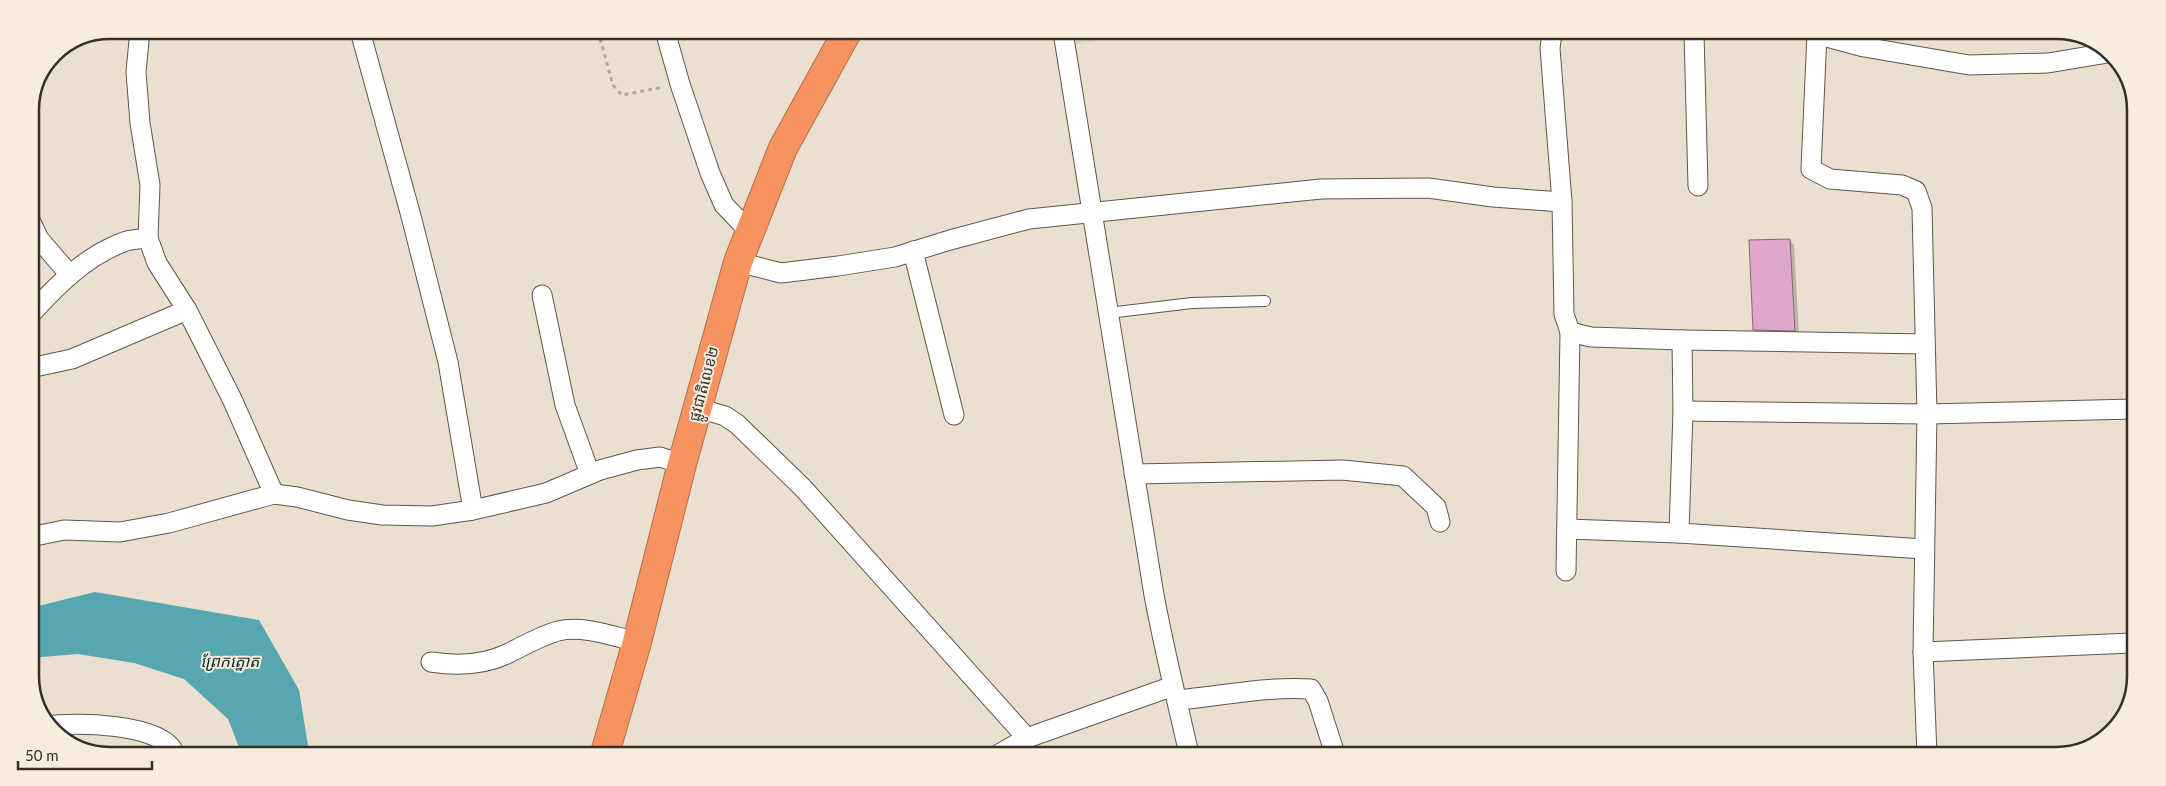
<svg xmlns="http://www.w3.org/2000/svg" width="2166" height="786" font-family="Lato,'Noto Sans Khmer',sans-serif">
	<rect width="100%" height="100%" fill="#ebe0d0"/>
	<path fill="#e1d2c0" d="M1071,32H1141L1073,45Z"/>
	<path fill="#57a7b0" d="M95,592L259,620L299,690L309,752H241L228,719L184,679L134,663L78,654L30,658V608Z"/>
	<g fill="#0003">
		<path d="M1130,32H1148L1133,35Z"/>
		<path d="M1790,240L1794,245L1799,335L1759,334L1755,329Z"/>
	</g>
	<path fill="#dfa8cb" stroke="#7d6d76" d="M1790,239L1795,331L1753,330L1749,240Z"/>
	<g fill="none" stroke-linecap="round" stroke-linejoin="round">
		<g stroke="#60574a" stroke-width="12">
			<path id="lane" d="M1108,313L1192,303L1265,301"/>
		</g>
		<g stroke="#60574a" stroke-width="21">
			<g id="street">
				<path d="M140,30L136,72L140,123L150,185L148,238L157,263L187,310L232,399L274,494"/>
				<path d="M360,31L411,216L448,362L473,510"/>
				<path d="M665,31L680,84L710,173L724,205L749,231"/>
				<path d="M1063,32L1154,595C1164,649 1177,701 1189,754"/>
				<path d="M1552,33L1550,48L1562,202L1564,314L1570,332L1566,571"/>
				<path d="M1694,33L1698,186"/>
				<path d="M1816,34L1864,47L1969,65L2048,63L2108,53"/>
				<path d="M1817,34L1811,169L1830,179L1902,185L1916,191L1922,208L1927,414L1923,652L1927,756"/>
				<path d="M30,220L39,239L70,275"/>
				<path d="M913,251L954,415"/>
				<path d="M738,262L781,273L838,266L895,257L950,240L1029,219L1321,189L1428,188L1493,197L1562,202"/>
				<path d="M542,295L565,405L590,474"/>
				<path d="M30,315C56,286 85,257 121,243C129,239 140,239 148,238"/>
				<path d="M1570,332L1591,337L1682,340L1925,344"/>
				<path d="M30,368L72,359L187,310"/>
				<path d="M698,408L725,416L737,424L803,488L1027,738"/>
				<path d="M1683,411L1927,414L2134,409"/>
				<path d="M1134,474L1342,470L1403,476L1436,507L1440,522"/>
				<path d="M1567,529L1679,533L1924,549"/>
				<path d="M1679,533L1683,411L1682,340"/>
				<path d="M30,537L64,530L120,532L169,523L274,494L297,497L348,510L382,515L432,516L473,510L546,493L600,470L637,460L660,457L682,464"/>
				<path d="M1923,652L2132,643"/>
				<path d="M431,662C457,666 485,665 509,653C525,645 540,636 558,631C583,625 612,636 637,642"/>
				<path d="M1177,700C1222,696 1267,686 1311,689L1318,701L1335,754"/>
				<path d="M47,726C74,722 161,723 174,752"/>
				<path d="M999,754L1027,738L1173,686"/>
			</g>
		</g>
		<g stroke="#b36f4d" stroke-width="30">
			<path id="highway" d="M605,753L637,642L682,464L738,262L783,148L847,32"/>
		</g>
		<path stroke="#b2a99c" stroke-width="3" stroke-dasharray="4 4" stroke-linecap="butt" d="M598,31L613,85L622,95L664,87"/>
		<use href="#lane" stroke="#fff" stroke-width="10"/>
		<use href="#street" stroke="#fff" stroke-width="19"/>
		<use href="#highway" stroke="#f89260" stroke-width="28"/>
	</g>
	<g text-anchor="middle" stroke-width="4" stroke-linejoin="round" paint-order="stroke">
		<g font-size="15" fill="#332f29" stroke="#f8eddd">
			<text transform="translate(704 384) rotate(-75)" y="5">ផ្លូវជាតិលេខ២</text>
		</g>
		<g font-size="16" font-style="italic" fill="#083135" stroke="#f8eddd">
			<text x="230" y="667">ព្រែកត្នោត</text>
		</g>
	</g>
	<path d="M0 0H2166V786H0ZM110 39H2056A71 71 0 0 1 2127 110V676A71 71 0 0 1 2056 747H110A71 71 0 0 1 39 676V110A71 71 0 0 1 110 39Z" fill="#f8eddd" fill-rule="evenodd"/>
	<path fill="none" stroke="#332f29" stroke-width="2.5" d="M110 39H2056A71 71 0 0 1 2127 110V676A71 71 0 0 1 2056 747H110A71 71 0 0 1 39 676V110A71 71 0 0 1 110 39Z"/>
	<path d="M18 761v8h134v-8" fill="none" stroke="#332f29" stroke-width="2.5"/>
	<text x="25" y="761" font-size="15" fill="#332f29" stroke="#f8eddd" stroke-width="4" paint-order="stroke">50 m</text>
</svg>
